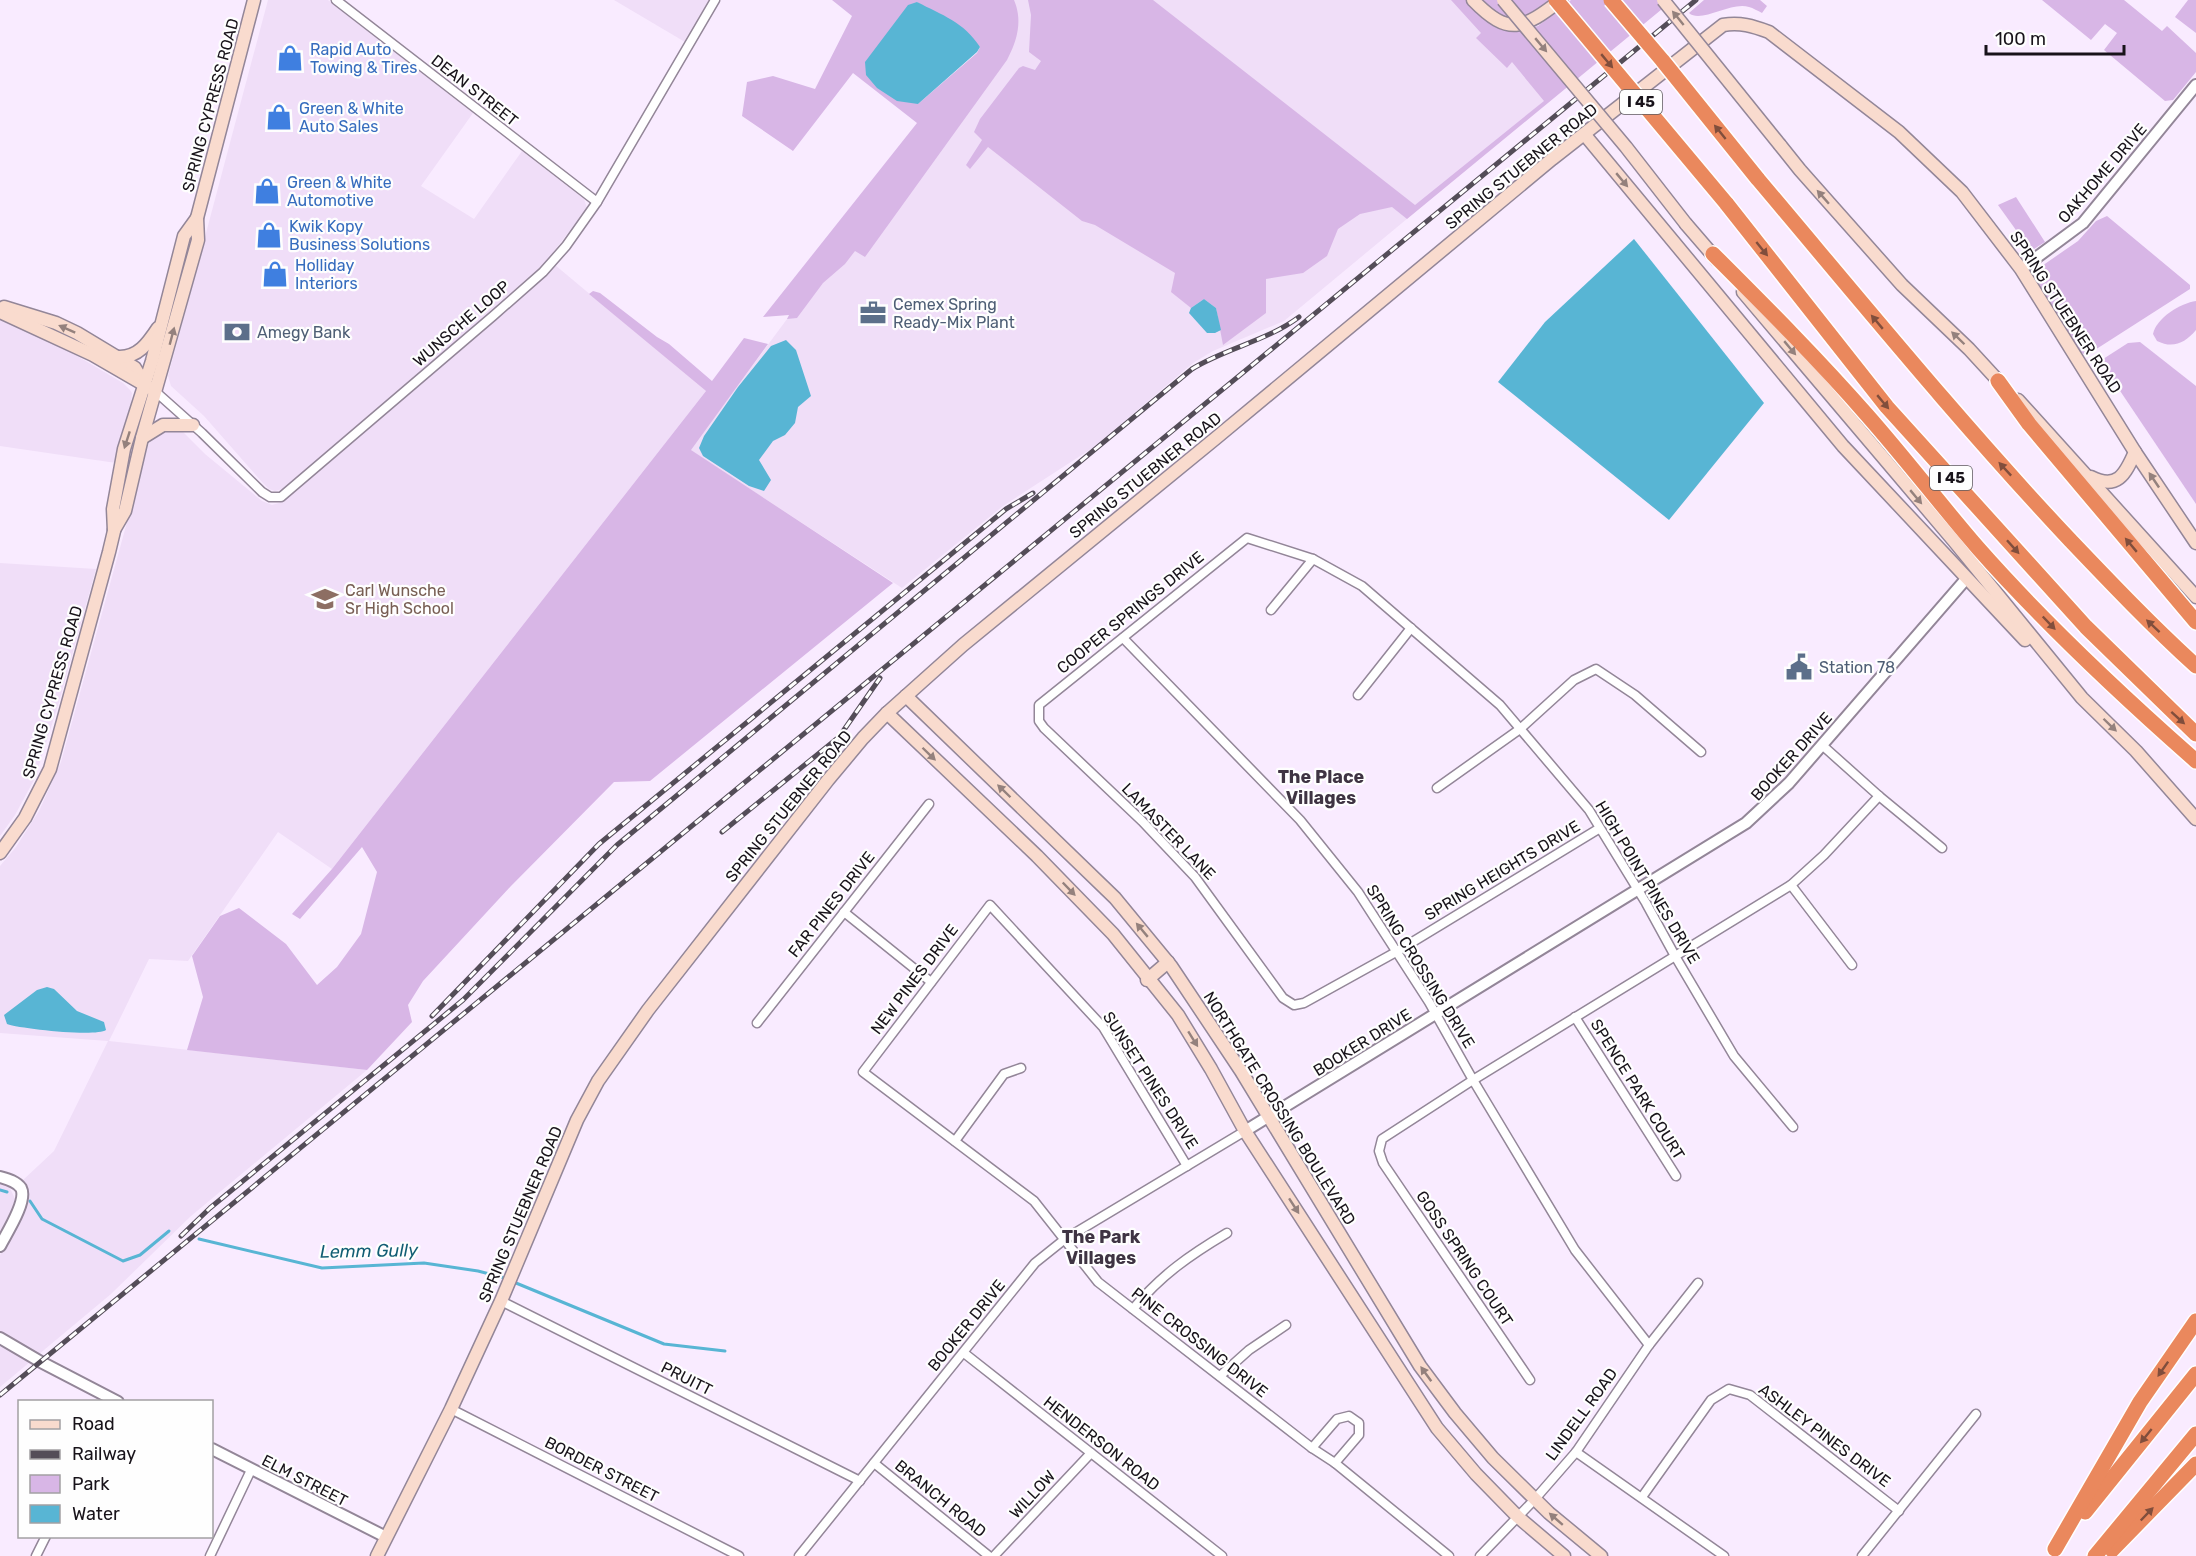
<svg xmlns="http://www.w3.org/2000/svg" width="2196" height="1556" font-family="Rubik,sans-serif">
	<rect width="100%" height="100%" fill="#f9ebff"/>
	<g fill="#f0def8">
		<path d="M268,0H328L473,113L421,186L474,219L522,151L584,199L587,208L545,263L297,479L283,489L275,491L269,489L262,482L204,416L171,386L168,376Z"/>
		<path d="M614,0H709L685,42Z"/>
		<path d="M996,0H1469L1549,101L1284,321L1213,351L1193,363L1094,447L1003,506L902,588L690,450L790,315L1005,38Z"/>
		<path d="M555,265L706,391L332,869L278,832L188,961L149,959L109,1041L367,1070L191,1216L111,1294L38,1355L0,1333V1255L27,1196L29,1189L23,1180L54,1151L108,1041L0,1033V866L16,847L39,811L61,762L148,446L152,438L162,431L173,429L182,431L205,454L262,501L272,505L279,503L476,337Z"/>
		<path d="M0,319L67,350L123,383L130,390L132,393L131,403L116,463L0,446Z"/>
		<path d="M0,563L96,569L59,702L35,778L15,815L0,836Z"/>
		<path d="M0,1181L9,1186L16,1201L15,1207L0,1237Z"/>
		<path d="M0,1343L31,1361L0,1387Z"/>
	</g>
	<g fill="#d8b6e6" fill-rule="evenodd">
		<path d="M832,0H1014C1023,21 1017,41 1007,60L865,257L855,251L845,264L823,283L797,318L787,319L789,315L763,317L917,123L853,73L793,151L742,116L747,82L773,76L815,89L852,16ZM917,2L980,47L977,53L918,104Z"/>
		<path d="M1028,0H1153L1415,205L1544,101L1512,62L1507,68L1476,38L1481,33L1451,0H1469L1490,23L1499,28L1515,32L1538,26L1571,0H1673L1407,219L1392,207L1360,214L1338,229L1327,256L1303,273L1266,279V313L1223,345L1216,308L1204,299L1191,308L1171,292L1175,273L1095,225L1082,221L988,147L970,169L966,165L982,140L974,132L980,119L1019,68L1023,66L1035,70L1041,61L1029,52L1031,15Z"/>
		<path d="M1483,0H1553C1547,5 1538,15 1530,17C1509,23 1495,15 1483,0Z"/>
		<path d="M1704,0H1760L1767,6L1762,13C1758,11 1753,8 1749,7C1731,1 1701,24 1689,13Z"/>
		<path d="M2042,0H2124L2162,31L2167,26L2196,53V72L2173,100L2165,101L2104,50L2117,33L2105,24L2091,40Z"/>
		<path d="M2188,0H2196V33L2175,17Z"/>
		<path d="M2016,197L2045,242L2031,251L1998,205Z"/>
		<path d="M2107,216L2190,285V289L2087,355L2079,352L2035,279L2039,268L2078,241L2096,221Z"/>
		<path d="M593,291L600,293L657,337L669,344L712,381L744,338L768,344L691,450L893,583L650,781L614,782L511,886L423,981L408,1005L412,1022L367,1070L187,1050L203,997L192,956L220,916L239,908L286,944L317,985L337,967L361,934L377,872L362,847L300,919L292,914L332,869L706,391L589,294Z"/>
		<path d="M2196,301V330C2185,343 2173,349 2157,341L2153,334C2156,318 2181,303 2196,301Z"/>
		<path d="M2140,342L2196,386V504L2100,361L2128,343Z"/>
	</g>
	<g fill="#58b5d4">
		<path d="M917,2C942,15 964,22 980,47L977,52L918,104L897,101L877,88L866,75L865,62L908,5Z"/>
		<path d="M1634,239L1764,403L1669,520L1498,382L1545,322Z"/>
		<path d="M1204,299L1216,308L1221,330L1215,333H1207L1189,313L1191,308Z"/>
		<path d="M786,340L796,350L811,396L798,407L795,423L785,435L773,441L759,460L771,480L764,491L749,486L703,456L699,448L704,436L738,387L771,346Z"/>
		<path d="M47,987L54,989L77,1011L104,1022L106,1030C96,1037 21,1029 7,1024L4,1015L37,990Z"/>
	</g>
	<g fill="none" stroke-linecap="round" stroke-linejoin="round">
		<g stroke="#58b5d4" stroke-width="3">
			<path d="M0,1190L7,1192"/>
			<path d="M30,1201L42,1219L123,1261L140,1255L169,1231"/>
			<path d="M199,1239L322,1268L424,1263L478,1271L505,1278"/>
			<path d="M516,1283L664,1344L725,1351"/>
		</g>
		<g stroke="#938698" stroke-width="11">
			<g id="minor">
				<path d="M336,0L597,202"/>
				<path d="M156,392L202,433L262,492L270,497H281L493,316L543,272L566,246L597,202L715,0"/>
				<path d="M1271,610L1313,559"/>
				<path d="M1123,638L1300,820L1358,892L1429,1002L1473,1080L1575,1250L1649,1345"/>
				<path d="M1358,695L1411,628"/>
				<path d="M1822,745L1879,796L1942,848"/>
				<path d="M1437,788L1520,729L1574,680L1596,669L1635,695L1701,752"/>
				<path d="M1600,828L1396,952L1304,1003L1294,1005L1283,998L1195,877L1142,821L1044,728L1039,721V705L1247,538L1313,559L1362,586L1500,705L1589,810L1646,903L1675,956L1734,1056L1793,1127"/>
				<path d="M1791,885L1852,965"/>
				<path d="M844,912L931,982"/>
				<path d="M1575,1017L1676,1176"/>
				<path d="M757,1023L929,804"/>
				<path d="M955,1141L1004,1074L1021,1068"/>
				<path d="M1187,1166L1103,1027L990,905L863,1072L1034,1201L1098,1282L1312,1448L1335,1463L1449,1556"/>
				<path d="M501,1301L860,1481"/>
				<path d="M1133,1309C1161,1275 1190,1255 1227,1233"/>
				<path d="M964,1353L1222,1556"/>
				<path d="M1220,1376L1249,1350L1286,1325"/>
				<path d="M1530,1380L1383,1163L1379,1151L1382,1139L1473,1080L1791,885L1824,855L1879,796"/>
				<path d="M451,1409L739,1556"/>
				<path d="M1312,1448L1337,1419L1349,1416L1359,1423V1435L1335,1463"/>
				<path d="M1576,1452L1724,1556"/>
				<path d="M874,1463L989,1556"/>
				<path d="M1642,1497L1711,1400L1729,1389L1750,1395L1899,1511"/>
				<path d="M36,1556L46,1536"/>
				<path d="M210,1556L251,1470"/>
				<path d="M799,1556L1035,1263L1065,1239L1245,1131"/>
				<path d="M994,1556L1091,1453"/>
				<path d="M1480,1556L1535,1499L1576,1452L1649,1345L1698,1283"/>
				<path d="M1862,1556L1976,1414"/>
			</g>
		</g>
		<g stroke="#938698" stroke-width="14">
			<g id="tertiary">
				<path d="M2021,269L2083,223L2196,85"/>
				<path d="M1245,1131L1746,823L1789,783L1966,579"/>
				<path d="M0,1177C7,1179 16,1181 21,1188C28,1201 6,1234 0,1246"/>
				<path d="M0,1338L41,1362L118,1402"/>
				<path d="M212,1449L386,1537"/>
			</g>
		</g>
		<g stroke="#938698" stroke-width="15">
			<g id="secondary">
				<path d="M1473,0C1509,37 1523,29 1561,0"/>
				<path d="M1585,135L1843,446L2025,640"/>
				<path d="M1780,145L1800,170L1902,285L1969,349L2003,386"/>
				<path d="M1686,224L1717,260"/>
				<path d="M1743,292L1954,541L2082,698L2136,751L2196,819"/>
				<path d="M4,307L56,323L77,333L135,368L144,383"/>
				<path d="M0,312L93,355L150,388"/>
				<path d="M118,357C138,358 148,343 158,328"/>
				<path d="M2018,400L2196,597"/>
				<path d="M142,438L163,425H193"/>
				<path d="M2091,477C2117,490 2125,475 2135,452"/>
				<path d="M114,530L125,511L142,438L198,240L197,218L254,0"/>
				<path d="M906,696L1115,898L1171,966L1241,1071L1420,1366L1455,1413L1493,1458L1549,1513L1601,1556"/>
				<path d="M887,713L1037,856L1113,934L1178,1015L1211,1069L1245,1131L1437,1428L1476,1474L1518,1517L1564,1556"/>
				<path d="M0,853L25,818L50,769L109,552L114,531L113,509L124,449L152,361L184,236L197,218"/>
				<path d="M1147,980L1168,962"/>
				<path d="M377,1556L451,1409L501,1301L577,1120L598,1081L648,1010L828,780L863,738L887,713L963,645L1216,438L1552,159L1723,25C1740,22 1753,26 1769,32L1899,132L1962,192L2021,269L2135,452L2196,543"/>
			</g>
		</g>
		<g stroke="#fff" stroke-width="18">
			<g id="motorway">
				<path d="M1757,178C1860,300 1961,424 2071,541C2112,584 2152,626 2196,666"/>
				<path d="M1726,203L1887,407L2086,627L2196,734"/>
				<path d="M1713,254C1766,307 1818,359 1867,415C1905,458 1940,504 1978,548C2045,624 2120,694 2196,761"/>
				<path d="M1998,381L2029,424L2196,622"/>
				<path d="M2085,1512L2196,1374"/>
				<path d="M2055,1549L2140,1402L2196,1321"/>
				<path d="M2112,1550L2196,1464"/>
				<path d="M2095,1556L2196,1434"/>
			</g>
		</g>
		<use href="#minor" stroke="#fff" stroke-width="8"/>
		<use href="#tertiary" stroke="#fff" stroke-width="10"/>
		<use href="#secondary" stroke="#f9dbce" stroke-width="12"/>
		<use href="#motorway" stroke="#ea885d" stroke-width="15"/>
		<g stroke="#544d58" stroke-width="5">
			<g id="rail">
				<path d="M722,832L839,737L880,678"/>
				<path d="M432,1016L599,844L1006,509L1033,493"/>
				<path d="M181,1236L210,1208L463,1000L617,845L1192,369C1226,348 1267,341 1299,317"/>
				<path d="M0,1395L1696,0"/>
			</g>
		</g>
		<use href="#rail" stroke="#fefefe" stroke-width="3" stroke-dasharray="9" stroke-linecap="butt"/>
		<g stroke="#938698" stroke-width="15" stroke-linecap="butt">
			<g id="secondary-bridge">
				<path d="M1503,0L1626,147L1686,224"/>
				<path d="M1663,0L1780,145"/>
			</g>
		</g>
		<g stroke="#fff" stroke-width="18" stroke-linecap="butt">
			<g id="motorway-bridge">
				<path d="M1556,0L1726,203"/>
				<path d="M1611,0L1662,60L1757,178"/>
			</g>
		</g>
		<use href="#secondary-bridge" stroke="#f9dbce" stroke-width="12"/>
		<use href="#motorway-bridge" stroke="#ea885d" stroke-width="15"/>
	</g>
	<defs><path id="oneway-solid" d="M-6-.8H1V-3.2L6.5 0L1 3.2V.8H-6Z" transform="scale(1.5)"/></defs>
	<g fill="#94817d">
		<use href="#oneway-solid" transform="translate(1678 18) rotate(-129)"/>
		<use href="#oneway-solid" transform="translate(1541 45) rotate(50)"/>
		<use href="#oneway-solid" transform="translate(1622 180) rotate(50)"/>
		<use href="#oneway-solid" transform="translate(1823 197) rotate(-131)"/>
		<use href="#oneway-solid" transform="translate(67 329) rotate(-156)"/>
		<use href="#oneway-solid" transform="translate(172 336) rotate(-75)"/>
		<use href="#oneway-solid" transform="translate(1958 338) rotate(-136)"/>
		<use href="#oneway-solid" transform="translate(1790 348) rotate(50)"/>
		<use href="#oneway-solid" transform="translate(127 440) rotate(108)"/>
		<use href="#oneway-solid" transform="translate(2154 480) rotate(-124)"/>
		<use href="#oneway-solid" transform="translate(1916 497) rotate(50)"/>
		<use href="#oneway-solid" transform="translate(2110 725) rotate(44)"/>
		<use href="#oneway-solid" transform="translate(929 754) rotate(44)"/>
		<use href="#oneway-solid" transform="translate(1004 791) rotate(-136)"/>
		<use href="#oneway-solid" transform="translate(1069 889) rotate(46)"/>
		<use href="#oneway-solid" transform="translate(1142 930) rotate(-130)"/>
		<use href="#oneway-solid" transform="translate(1193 1039) rotate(58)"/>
		<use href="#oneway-solid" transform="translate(1294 1206) rotate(57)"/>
		<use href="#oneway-solid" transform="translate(1426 1374) rotate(-126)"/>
		<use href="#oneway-solid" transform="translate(1556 1519) rotate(-139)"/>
	</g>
	<g fill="#814e3c">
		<use href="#oneway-solid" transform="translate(1607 61) rotate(50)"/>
		<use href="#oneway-solid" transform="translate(1720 132) rotate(-129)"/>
		<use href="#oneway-solid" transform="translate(1762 249) rotate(51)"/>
		<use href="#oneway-solid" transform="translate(1877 322) rotate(-130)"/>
		<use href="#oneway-solid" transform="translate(1883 402) rotate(50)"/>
		<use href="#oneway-solid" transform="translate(2005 469) rotate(-133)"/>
		<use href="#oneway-solid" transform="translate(2131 545) rotate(-130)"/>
		<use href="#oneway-solid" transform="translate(2013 547) rotate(48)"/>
		<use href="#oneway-solid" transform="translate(2049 623) rotate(46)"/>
		<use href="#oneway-solid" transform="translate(2153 626) rotate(-137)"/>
		<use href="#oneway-solid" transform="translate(2178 718) rotate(42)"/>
		<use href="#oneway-solid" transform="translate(2163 1369) rotate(125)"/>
		<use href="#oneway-solid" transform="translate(2146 1436) rotate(129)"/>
		<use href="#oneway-solid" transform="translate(2147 1514) rotate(-46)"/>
	</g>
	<defs>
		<g id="shop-bare" transform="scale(2.07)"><path d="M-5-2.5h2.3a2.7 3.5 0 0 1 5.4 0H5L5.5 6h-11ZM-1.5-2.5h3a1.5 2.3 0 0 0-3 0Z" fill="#3f7fe0" stroke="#fefefe" stroke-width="2.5" paint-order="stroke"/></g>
		<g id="office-bare" transform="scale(2.07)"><path d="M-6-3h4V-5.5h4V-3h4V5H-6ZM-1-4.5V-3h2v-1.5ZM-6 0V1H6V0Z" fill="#5c6f8a" stroke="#fefefe" stroke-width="2.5" paint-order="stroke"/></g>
		<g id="bank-bare" transform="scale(2.07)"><path d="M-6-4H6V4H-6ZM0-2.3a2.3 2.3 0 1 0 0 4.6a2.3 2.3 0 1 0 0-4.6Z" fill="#5c6f8a" stroke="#fefefe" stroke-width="2.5" paint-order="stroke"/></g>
		<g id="school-bare" transform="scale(2.07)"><path d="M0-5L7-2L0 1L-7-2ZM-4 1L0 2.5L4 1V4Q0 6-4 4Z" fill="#8d6e63" stroke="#fefefe" stroke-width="2.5" paint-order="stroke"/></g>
		<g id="civic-bare" transform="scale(2.07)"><path d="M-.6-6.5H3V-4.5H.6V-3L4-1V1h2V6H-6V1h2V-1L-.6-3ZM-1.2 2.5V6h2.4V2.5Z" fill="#5c6f8a" stroke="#fefefe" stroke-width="2.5" paint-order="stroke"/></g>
	</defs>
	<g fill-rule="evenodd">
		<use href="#shop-bare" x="290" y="58"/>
		<use href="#shop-bare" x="279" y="117"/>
		<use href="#shop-bare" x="267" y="191"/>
		<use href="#shop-bare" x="269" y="235"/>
		<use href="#shop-bare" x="275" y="274"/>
		<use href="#office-bare" x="873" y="313"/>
		<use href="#bank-bare" x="237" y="332"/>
		<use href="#school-bare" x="325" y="599"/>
		<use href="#civic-bare" x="1799" y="667"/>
	</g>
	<g text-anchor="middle" stroke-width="4.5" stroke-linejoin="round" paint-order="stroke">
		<g fill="#fefefe" stroke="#5d5a5e" stroke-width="1.5">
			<rect x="1620" y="90" width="42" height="24" rx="4.5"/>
			<rect x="1930" y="466" width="42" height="24" rx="4.5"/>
		</g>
		<g font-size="15" font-weight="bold" fill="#18131a">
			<text x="1641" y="107">I 45</text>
			<text x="1951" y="483">I 45</text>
		</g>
		<g font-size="16" fill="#366cbe" stroke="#fefefe" text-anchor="start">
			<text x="310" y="55">Rapid Auto<tspan x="310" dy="18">Towing &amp; Tires</tspan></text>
			<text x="299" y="114">Green &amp; White<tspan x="299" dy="18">Auto Sales</tspan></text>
			<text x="287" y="188">Green &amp; White<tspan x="287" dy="18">Automotive</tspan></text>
			<text x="289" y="232">Kwik Kopy<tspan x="289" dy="18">Business Solutions</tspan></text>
			<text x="295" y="271">Holliday<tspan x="295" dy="18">Interiors</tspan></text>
		</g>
		<g font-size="16" fill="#18131a" stroke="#fefefe">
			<text transform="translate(475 90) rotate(38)" y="6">DEAN STREET</text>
			<text transform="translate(210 105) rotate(-75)" y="6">SPRING CYPRESS ROAD</text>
			<text transform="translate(1521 166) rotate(-39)" y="6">SPRING STUEBNER ROAD</text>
			<text transform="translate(2102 173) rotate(-49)" y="6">OAKHOME DRIVE</text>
			<text transform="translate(2066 312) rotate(57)" y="6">SPRING STUEBNER ROAD</text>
			<text transform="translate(461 323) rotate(-41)" y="6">WUNSCHE LOOP</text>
			<text transform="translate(1145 475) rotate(-39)" y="6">SPRING STUEBNER ROAD</text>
			<text transform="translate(1130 612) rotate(-39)" y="6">COOPER SPRINGS DRIVE</text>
			<text transform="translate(52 692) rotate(-74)" y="6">SPRING CYPRESS ROAD</text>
			<text transform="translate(1791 756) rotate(-48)" y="6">BOOKER DRIVE</text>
			<text transform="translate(788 806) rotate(-51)" y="6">SPRING STUEBNER ROAD</text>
			<text transform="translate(1169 831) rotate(46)" y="6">LAMASTER LANE</text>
			<text transform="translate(1502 870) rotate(-31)" y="6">SPRING HEIGHTS DRIVE</text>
			<text transform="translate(1648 882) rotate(59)" y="6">HIGH POINT PINES DRIVE</text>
			<text transform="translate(831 904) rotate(-52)" y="6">FAR PINES DRIVE</text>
			<text transform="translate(1421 966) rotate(58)" y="6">SPRING CROSSING DRIVE</text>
			<text transform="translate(914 979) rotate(-53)" y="6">NEW PINES DRIVE</text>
			<text transform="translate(1362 1042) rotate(-32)" y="6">BOOKER DRIVE</text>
			<text transform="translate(1151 1080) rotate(57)" y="6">SUNSET PINES DRIVE</text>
			<text transform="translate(1638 1089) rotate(58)" y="6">SPENCE PARK COURT</text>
			<text transform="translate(1280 1108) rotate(58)" y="6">NORTHGATE CROSSING BOULEVARD</text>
			<text transform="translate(520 1214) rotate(-67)" y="6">SPRING STUEBNER ROAD</text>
			<text transform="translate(1465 1258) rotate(56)" y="6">GOSS SPRING COURT</text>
			<text transform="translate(966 1325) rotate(-51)" y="6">BOOKER DRIVE</text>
			<text transform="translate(1200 1342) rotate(38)" y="6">PINE CROSSING DRIVE</text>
			<text transform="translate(687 1378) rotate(27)" y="6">PRUITT</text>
			<text transform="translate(1581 1414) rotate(-54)" y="6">LINDELL ROAD</text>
			<text transform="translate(1825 1435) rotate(37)" y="6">ASHLEY PINES DRIVE</text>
			<text transform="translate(1102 1443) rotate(38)" y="6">HENDERSON ROAD</text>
			<text transform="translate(602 1469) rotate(27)" y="6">BORDER STREET</text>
			<text transform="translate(305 1480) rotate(27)" y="6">ELM STREET</text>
			<text transform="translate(1032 1494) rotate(-47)" y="6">WILLOW</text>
			<text transform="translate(941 1498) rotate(39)" y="6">BRANCH ROAD</text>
		</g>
		<g font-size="16" fill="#4e5e75" stroke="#fefefe" text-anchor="start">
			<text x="893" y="310">Cemex Spring<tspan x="893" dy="18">Ready-Mix Plant</tspan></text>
			<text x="257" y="338">Amegy Bank</text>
			<text x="1819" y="673">Station 78</text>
		</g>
		<g font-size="16" fill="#785e54" stroke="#fefefe" text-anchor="start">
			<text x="345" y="596">Carl Wunsche<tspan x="345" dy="18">Sr High School</tspan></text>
		</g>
		<g font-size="18" font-weight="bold" fill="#3f3443" stroke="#fefefe">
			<text x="1321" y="783">The Place<tspan x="1321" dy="21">Villages</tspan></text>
			<text x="1101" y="1243">The Park<tspan x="1101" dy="21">Villages</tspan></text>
		</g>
		<g font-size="18" font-style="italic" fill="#125e74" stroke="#fefefe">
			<text transform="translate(369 1251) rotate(-1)" y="6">Lemm Gully</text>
		</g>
	</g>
	<rect x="18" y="1400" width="195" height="138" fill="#fefefe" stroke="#a2a0a3" stroke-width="1.5"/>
	<rect x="30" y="1420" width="30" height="9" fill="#f9dbce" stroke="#a2a0a3" stroke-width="1.5"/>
	<text x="72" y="1430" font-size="18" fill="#18131a">Road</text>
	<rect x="30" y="1450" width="30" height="9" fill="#544d58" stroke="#a2a0a3" stroke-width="1.5"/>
	<text x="72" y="1460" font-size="18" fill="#18131a">Railway</text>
	<rect x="30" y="1475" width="30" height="18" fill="#d8b6e6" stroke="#a2a0a3" stroke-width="1.5"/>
	<text x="72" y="1490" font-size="18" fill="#18131a">Park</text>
	<rect x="30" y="1505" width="30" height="18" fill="#58b5d4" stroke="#a2a0a3" stroke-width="1.5"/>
	<text x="72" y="1520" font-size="18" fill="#18131a">Water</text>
	<path d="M1986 45v9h138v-9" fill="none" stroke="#18131a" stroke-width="3"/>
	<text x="1995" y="45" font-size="18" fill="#18131a" stroke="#fefefe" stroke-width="4.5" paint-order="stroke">100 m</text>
</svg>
